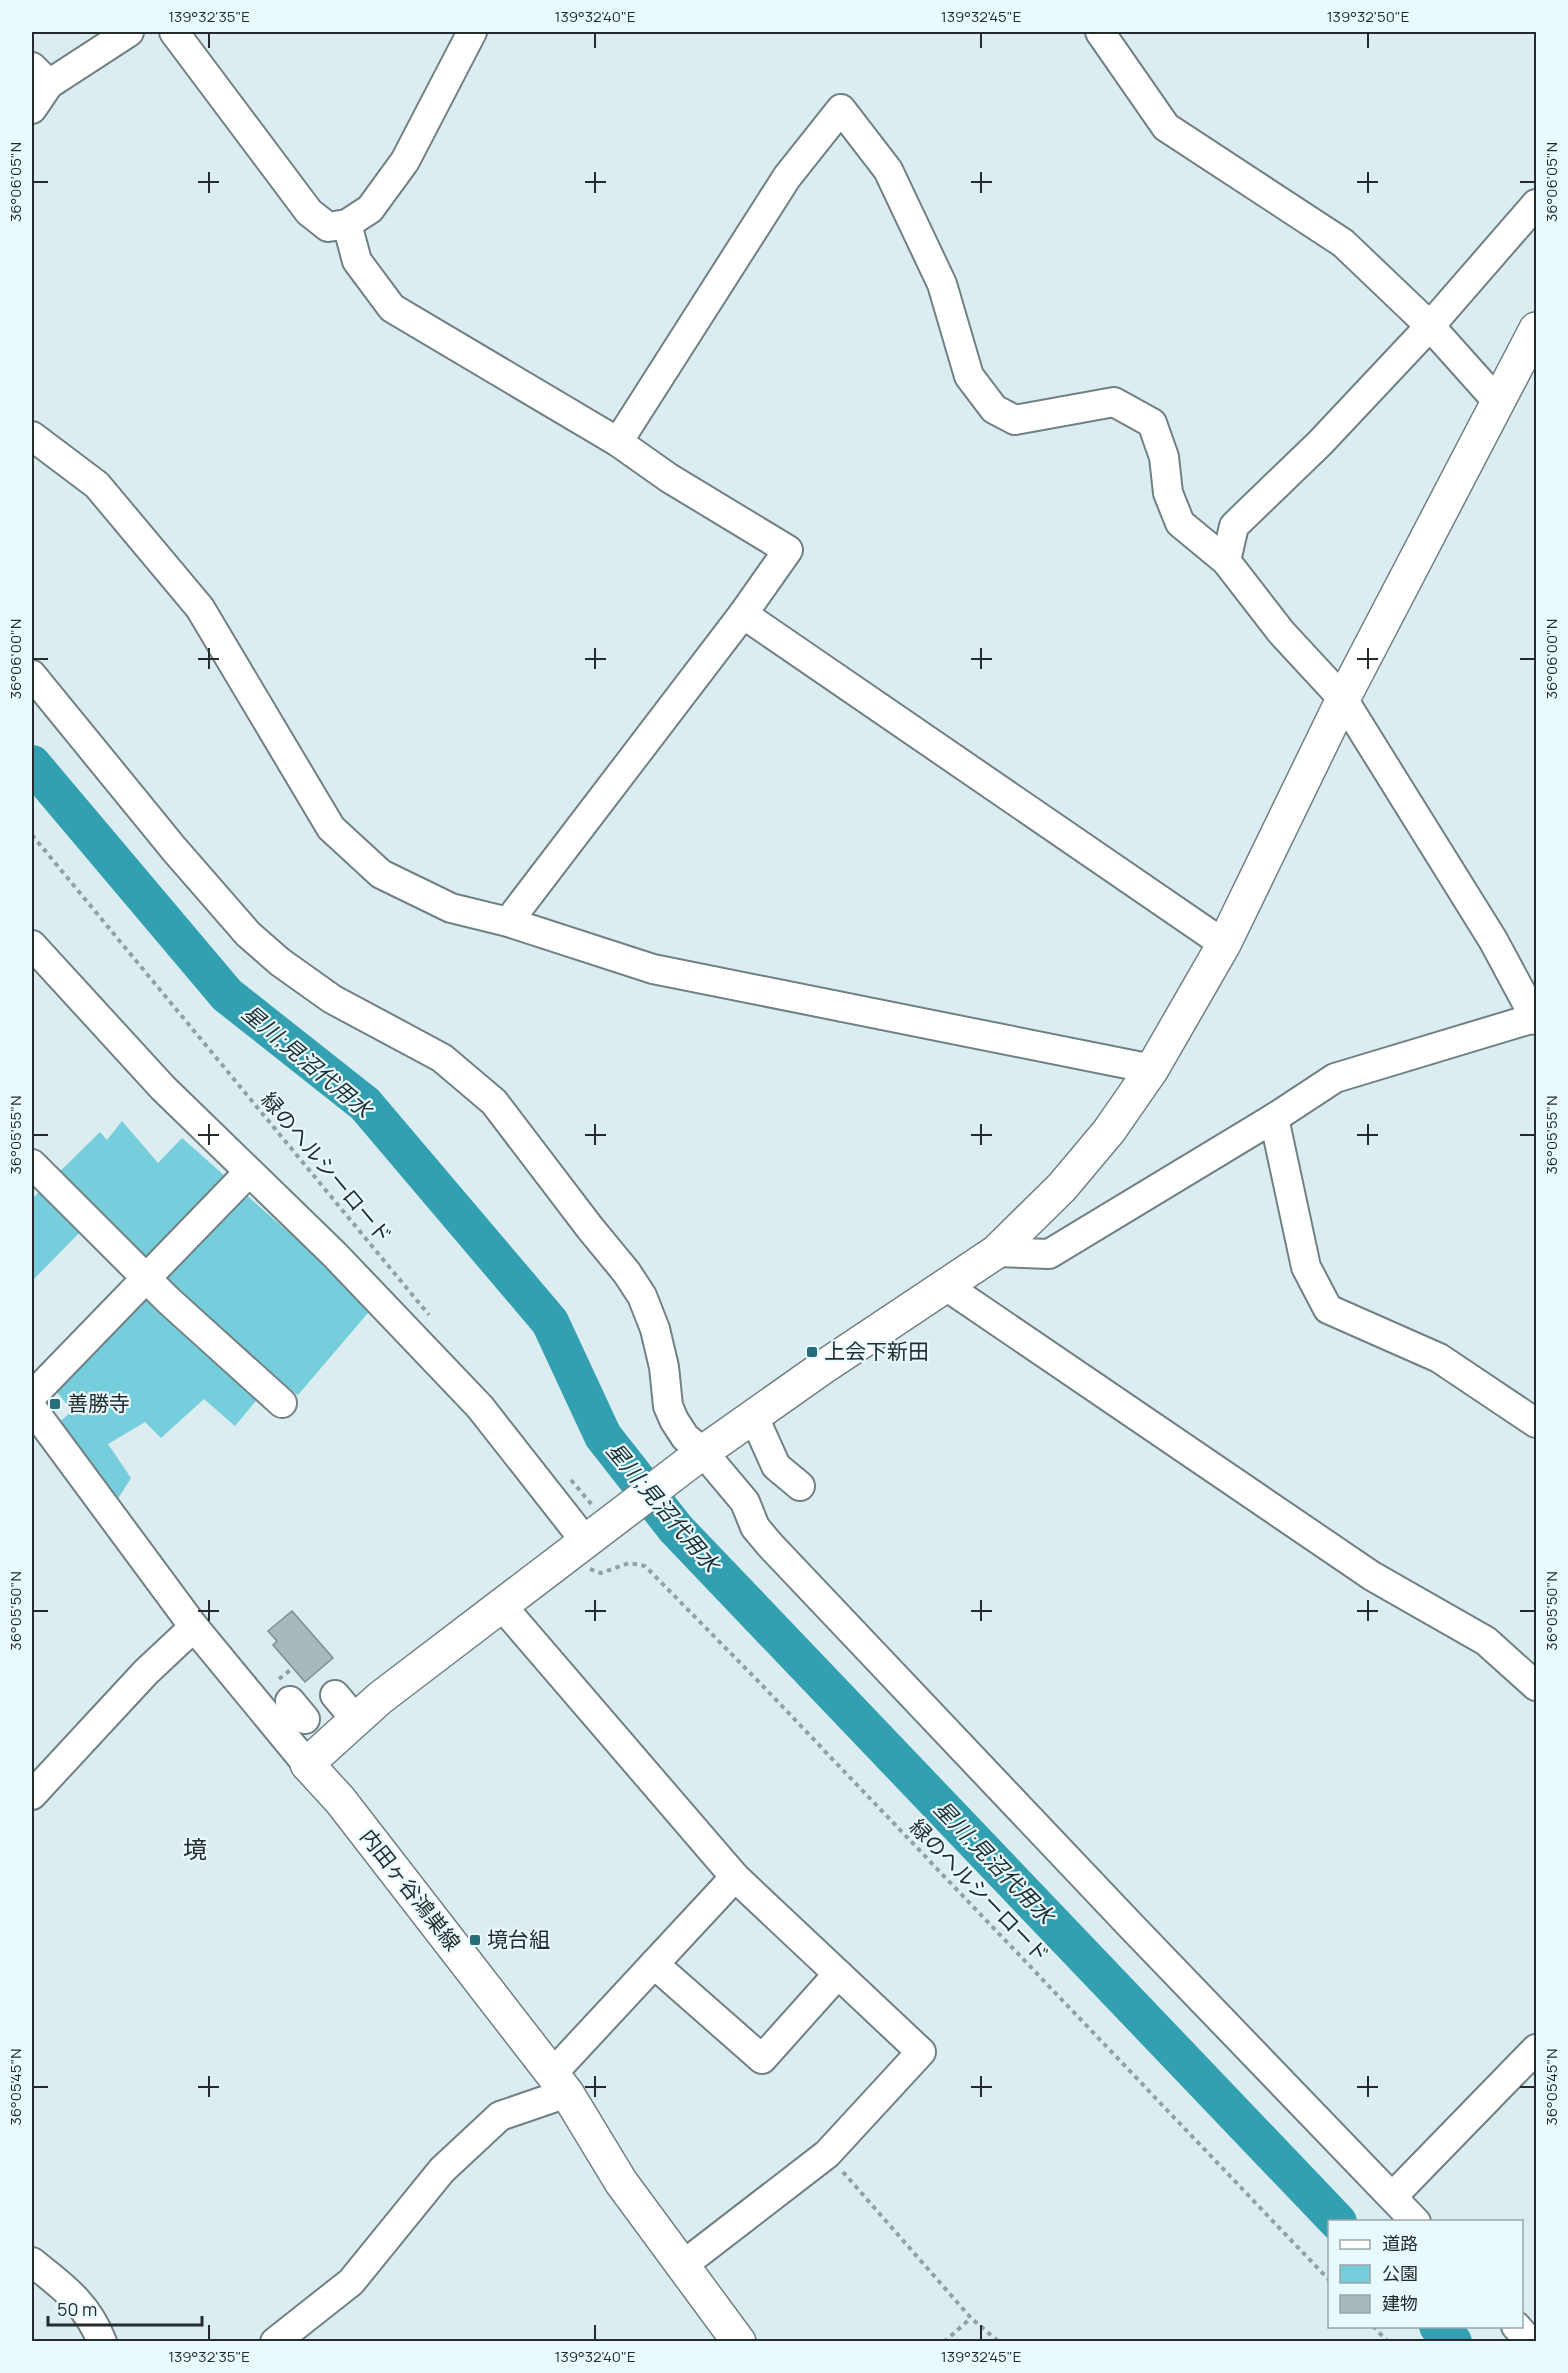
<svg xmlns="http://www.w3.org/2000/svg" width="1568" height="2373" font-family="Manrope,'Noto Sans JP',sans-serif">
	<rect width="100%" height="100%" fill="#dbedf0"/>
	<path fill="#76cddb" d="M122,1121L158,1163L182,1138L373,1307L298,1395L275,1378L235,1426L204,1399L161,1438L145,1422L108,1444L131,1478L114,1505L56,1425L72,1411L53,1387L152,1291L85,1227L32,1281V1199L100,1132L107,1140Z"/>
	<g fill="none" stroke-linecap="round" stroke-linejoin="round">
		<g stroke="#32a0b0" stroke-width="38">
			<path d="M32,764L227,995L365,1104L550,1322L603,1436L676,1529L1338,2222"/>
			<path d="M1438,2326L1453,2342"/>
		</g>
	</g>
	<path fill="#a7b9bb" stroke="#7d8e90" stroke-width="1.5" d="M292,1611L333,1658L305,1682L273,1645L277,1641L268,1631Z"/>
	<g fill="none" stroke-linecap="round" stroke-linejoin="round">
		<g stroke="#708083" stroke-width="32">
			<g id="minor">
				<path d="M174,32L309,212L328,227L347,224L370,209L405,161L472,32"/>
				<path d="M1100,32L1166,127L1343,243L1430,326L1498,402"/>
				<path d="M32,67L49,84"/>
				<path d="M32,109L49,84L129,32"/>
				<path d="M347,224L357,261L392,308L618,442L669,478L788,550L743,614L508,922"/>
				<path d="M32,436L97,485L200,608L331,828L381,874L451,908L508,922L653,969L1152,1069"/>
				<path d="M618,442L787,177L841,109L888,170L942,284L969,376L994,409L1015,420L1114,402L1152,423L1164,457L1168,493L1180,523L1226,561L1281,632L1343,699L1493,940L1536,1020"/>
				<path d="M1226,561L1234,526L1320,443L1430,326L1536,204"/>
				<path d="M743,614L1224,944"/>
				<path d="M32,675L174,849L248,934L280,962L332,999L442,1058L494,1102L590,1228L627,1273L642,1296L655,1329L664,1367L668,1406L674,1420L685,1437L703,1452L745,1502L755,1527L770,1545L1133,1928L1416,2222"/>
				<path d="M32,945L163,1088L335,1255L480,1407L586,1542"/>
				<path d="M1274,1118L1306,1267L1328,1309L1439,1358L1536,1423"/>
				<path d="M32,1164L168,1300L282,1403"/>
				<path d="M996,1252L1049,1254L1274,1118L1335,1078L1534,1018"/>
				<path d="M946,1286L1372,1576L1486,1641L1536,1686"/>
				<path d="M32,1396L249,1172"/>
				<path d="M32,1408L194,1627L307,1764"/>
				<path d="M754,1417L776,1466L800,1486"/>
				<path d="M502,1606L735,1877L921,2052L827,2154L683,2265"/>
				<path d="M335,1695L356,1720"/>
				<path d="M290,1701L305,1719"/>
				<path d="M32,1795L146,1672L194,1627"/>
				<path d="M654,1964L762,2059L838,1974"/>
				<path d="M552,2074L735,1877"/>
				<path d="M1393,2196L1536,2049"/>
				<path d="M32,2262C62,2286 87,2303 102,2342"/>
				<path d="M1516,2326L1530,2342"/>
				<path d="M275,2342L351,2282L442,2170L500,2116L567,2093"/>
			</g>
		</g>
		<g stroke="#708083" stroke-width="36">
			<path id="major" d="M739,2342L621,2182L567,2093L340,1800L307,1764L380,1698L703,1452L822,1368L996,1252L1062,1187L1109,1131L1152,1069L1224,944L1343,699L1536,329"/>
		</g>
		<g stroke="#92a0a2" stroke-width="4" stroke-dasharray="4.5 4.5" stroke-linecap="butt">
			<path d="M32,835L429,1315"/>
			<path d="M571,1480L593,1506"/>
			<path d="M590,1569L601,1573L629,1563L645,1566L759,1682L1330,2281"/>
			<path d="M279,1679L293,1668"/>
			<path d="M843,2172L971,2318L999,2342"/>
			<path d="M1373,2326L1388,2342"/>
			<path d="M944,2342L971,2318"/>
		</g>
		<use href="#minor" stroke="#fff" stroke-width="28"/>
		<use href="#major" stroke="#fff" stroke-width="33"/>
	</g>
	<path fill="none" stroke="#242b2c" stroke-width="2" d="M209,33V48M595,33V48M981,33V48M1368,33V48M209,172V193M595,172V193M981,172V193M1368,172V193M33,182H48M198,182H219M585,182H606M971,182H992M1357,182H1378M1520,182H1535M209,648V669M595,648V669M981,648V669M1368,648V669M33,659H48M198,659H219M585,659H606M971,659H992M1357,659H1378M1520,659H1535M209,1124V1145M595,1124V1145M981,1124V1145M1368,1124V1145M33,1135H48M198,1135H219M585,1135H606M971,1135H992M1357,1135H1378M1520,1135H1535M209,1600V1621M595,1600V1621M981,1600V1621M1368,1600V1621M33,1611H48M198,1611H219M585,1611H606M971,1611H992M1357,1611H1378M1520,1611H1535M209,2076V2097M595,2076V2097M981,2076V2097M1368,2076V2097M33,2087H48M198,2087H219M585,2087H606M971,2087H992M1357,2087H1378M1520,2087H1535M209,2325V2340M595,2325V2340M981,2325V2340"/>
	<g fill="#266e79" stroke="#e8fafd" stroke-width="2">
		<rect x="806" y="1346" width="12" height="12" rx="3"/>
		<rect x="49" y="1398" width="12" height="12" rx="3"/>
		<rect x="469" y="1934" width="12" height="12" rx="3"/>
	</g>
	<g text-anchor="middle" stroke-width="4.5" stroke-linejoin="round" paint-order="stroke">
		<g font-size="21" fill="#242b2c" stroke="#e8fafd">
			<text transform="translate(326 1168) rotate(50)" y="7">緑のヘルシーロード</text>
			<text transform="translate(410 1890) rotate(52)" y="7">内田ヶ谷鴻巣線</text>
			<text transform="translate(979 1891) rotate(46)" y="7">緑のヘルシーロード</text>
		</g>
		<g font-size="21" fill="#242b2c" stroke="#e8fafd" text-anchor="start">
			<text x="824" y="1359">上会下新田</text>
			<text x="67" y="1411">善勝寺</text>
			<text x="487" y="1947">境台組</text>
		</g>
		<g font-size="22" font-style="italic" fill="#1a2d30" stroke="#e8fafd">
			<text transform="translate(307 1061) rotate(40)" y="8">星川;見沼代用水</text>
			<text transform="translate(663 1507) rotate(50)" y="8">星川;見沼代用水</text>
			<text transform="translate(994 1862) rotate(46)" y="8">星川;見沼代用水</text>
		</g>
		<g font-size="24" fill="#242b2c" stroke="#e8fafd">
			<text x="195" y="1858">境</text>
		</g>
	</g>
	<rect width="1568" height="2373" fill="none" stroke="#e8fafd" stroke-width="66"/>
	<rect x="1328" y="2220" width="195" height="108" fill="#e8fafd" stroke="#9aa7a9" stroke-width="1.5"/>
	<rect x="1340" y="2240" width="30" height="9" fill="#ffffff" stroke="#9aa7a9" stroke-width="1.5"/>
	<text x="1382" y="2250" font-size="18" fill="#242b2c">道路</text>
	<rect x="1340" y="2265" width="30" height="18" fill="#76cddb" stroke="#9aa7a9" stroke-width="1.5"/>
	<text x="1382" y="2280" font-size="18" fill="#242b2c">公園</text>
	<rect x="1340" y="2295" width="30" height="18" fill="#a7b9bb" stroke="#9aa7a9" stroke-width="1.5"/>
	<text x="1382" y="2310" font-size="18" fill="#242b2c">建物</text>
	<path d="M48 2316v9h154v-9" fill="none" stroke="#242b2c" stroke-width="3"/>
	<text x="57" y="2316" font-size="18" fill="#242b2c" stroke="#e8fafd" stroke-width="4.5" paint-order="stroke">50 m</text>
	<rect x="33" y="33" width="1502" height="2307" fill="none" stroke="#242b2c" stroke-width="2"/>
	<g font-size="15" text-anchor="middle" fill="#242b2c">
		<text x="209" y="22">139°32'35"E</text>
		<text x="595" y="22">139°32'40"E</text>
		<text x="981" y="22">139°32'45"E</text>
		<text x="1368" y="22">139°32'50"E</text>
		<text transform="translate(16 182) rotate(-90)" y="5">36°06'05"N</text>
		<text transform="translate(1552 182) rotate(-90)" y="5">36°06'05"N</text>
		<text transform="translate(16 659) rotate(-90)" y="5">36°06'00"N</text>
		<text transform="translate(1552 659) rotate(-90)" y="5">36°06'00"N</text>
		<text transform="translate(16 1135) rotate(-90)" y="5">36°05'55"N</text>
		<text transform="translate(1552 1135) rotate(-90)" y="5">36°05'55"N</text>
		<text transform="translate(16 1611) rotate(-90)" y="5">36°05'50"N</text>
		<text transform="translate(1552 1611) rotate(-90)" y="5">36°05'50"N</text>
		<text transform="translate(16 2087) rotate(-90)" y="5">36°05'45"N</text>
		<text transform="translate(1552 2087) rotate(-90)" y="5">36°05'45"N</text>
		<text x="209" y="2362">139°32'35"E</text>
		<text x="595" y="2362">139°32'40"E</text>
		<text x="981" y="2362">139°32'45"E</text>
	</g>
</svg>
